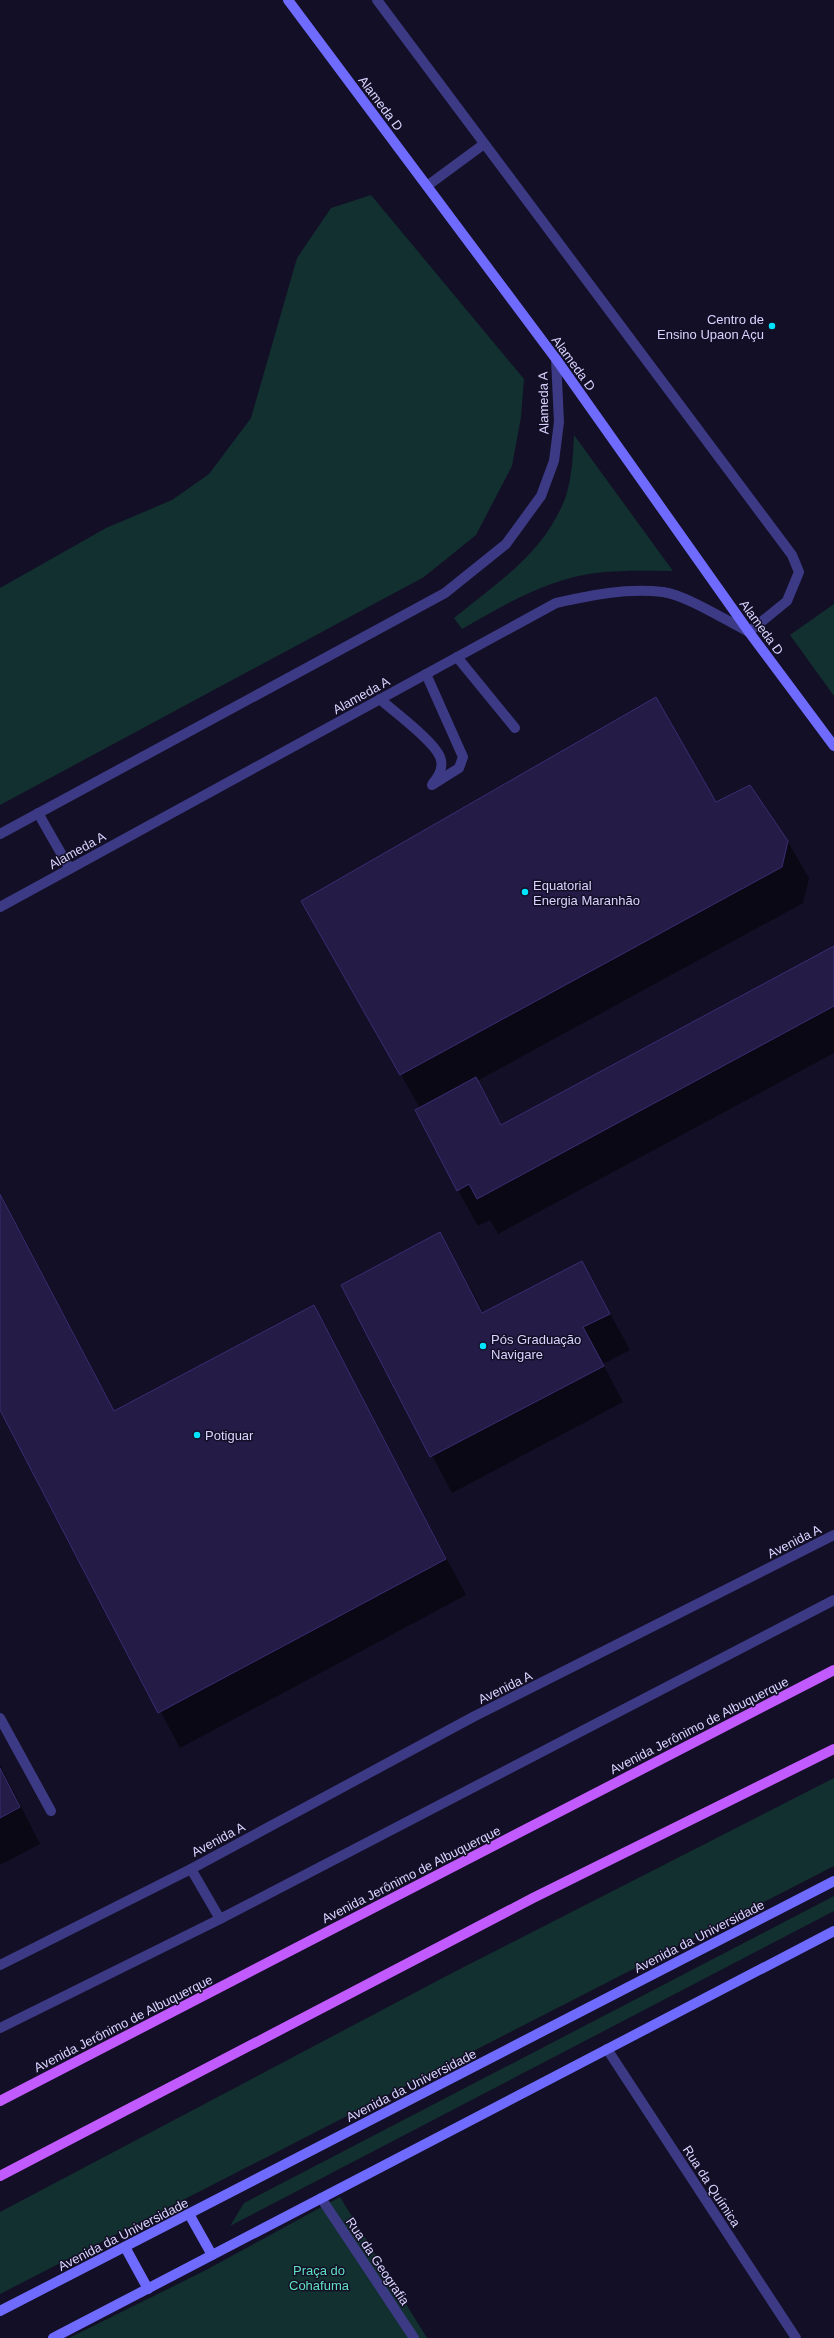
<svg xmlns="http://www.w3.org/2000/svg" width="834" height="2338" font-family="Arial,sans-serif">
	<rect width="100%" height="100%" fill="#130f26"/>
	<g fill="#12302f">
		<path d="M371,195L524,379L521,417L512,466L476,535L424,577L0,805V588L106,528L172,500L209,474L251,418L297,258L331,208Z"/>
		<path d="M574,435L673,571C648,571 621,570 596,573C547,579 504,605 462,629L454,618C499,581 545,553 566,496C572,477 573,455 574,435Z"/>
		<path d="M834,604V696L790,635Z"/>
		<path d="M834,1778V1866L0,2294V2212L454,1972Z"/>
		<path d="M834,1896V1911L230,2226L244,2203Z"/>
		<path d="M340,2197L427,2338H69L206,2270Z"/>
	</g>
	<g fill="#0007">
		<path d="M715,803L788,842L809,878L803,903L477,1081L502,1125L834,947V1053L498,1234L490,1220L478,1226L458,1190L420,1108L302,901Z"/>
		<path d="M0,1192L115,1412L313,1306L466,1595L180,1748L0,1408Z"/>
		<path d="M440,1233L484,1313L582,1262L630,1350L603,1364L623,1402L452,1493L342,1285Z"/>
		<path d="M0,1765L40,1844L0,1865Z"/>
	</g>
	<g fill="#241b47" stroke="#3b2d73">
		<path d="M656,697L716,802L750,785L788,841L782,867L400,1075L301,901Z"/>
		<path d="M834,946V1006L477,1199L469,1184L457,1191L415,1110L476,1077L501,1125Z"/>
		<path d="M0,1194L114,1411L314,1305L446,1559L158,1713L0,1410Z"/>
		<path d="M440,1232L482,1313L582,1261L610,1314L583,1327L604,1366L430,1457L341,1285Z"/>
		<path d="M0,1768L20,1807L0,1818Z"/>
	</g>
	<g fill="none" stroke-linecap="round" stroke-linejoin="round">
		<g stroke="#3d3a85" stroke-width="10">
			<path d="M377,0L792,555L799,572L787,601L749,632"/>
			<path d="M427,186L484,144"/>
			<path d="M457,657L515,728"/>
			<path d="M426,674L463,757L459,768L432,785"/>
			<path d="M380,699C394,712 434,741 440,757C444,766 439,776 433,783"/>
			<path d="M38,813L70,869"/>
			<path d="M0,1718L51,1811"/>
		</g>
		<g stroke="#3d3a85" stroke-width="10">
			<path d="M0,834L445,593L506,544L541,496L554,461L559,422L556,359"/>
			<path d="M0,907L556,603C592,595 625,588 663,592C686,595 727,621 749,632"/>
			<path d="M191,1869L220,1919"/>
			<path d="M0,1965L191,1869L473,1717L834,1535"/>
			<path d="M0,2028L220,1919L834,1600"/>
			<path d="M607,2049L796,2338"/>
			<path d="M321,2198L414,2338"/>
		</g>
		<g stroke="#6f6bff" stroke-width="10">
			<path d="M288,0L556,359L749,632L834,746"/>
			<path d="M189,2214L212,2255"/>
			<path d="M125,2247L148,2289"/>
			<path d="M0,2311L834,1881"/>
			<path d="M53,2338L834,1931"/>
		</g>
		<g stroke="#c25bff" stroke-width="10">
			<path d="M0,2101L834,1670"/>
			<path d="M0,2176L533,1898L834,1749"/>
		</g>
	</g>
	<g fill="#00e5ff" stroke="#130f26" stroke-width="1.5">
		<circle cx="772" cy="326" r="4"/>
		<circle cx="525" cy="892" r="4"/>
		<circle cx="483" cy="1346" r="4"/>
		<circle cx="197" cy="1435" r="4"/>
	</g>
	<g text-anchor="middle" stroke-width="3" stroke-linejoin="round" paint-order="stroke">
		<g font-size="13" fill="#d9d4ff" stroke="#130f26">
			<text transform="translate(381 103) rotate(53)" y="5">Alameda D</text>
			<text transform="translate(574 363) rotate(54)" y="5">Alameda D</text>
			<text transform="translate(543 403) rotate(-91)" y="5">Alameda A</text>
			<text transform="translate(762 627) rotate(54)" y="5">Alameda D</text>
			<text transform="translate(361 695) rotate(-29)" y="5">Alameda A</text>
			<text transform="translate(77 850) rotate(-29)" y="5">Alameda A</text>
			<text transform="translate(794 1541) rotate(-27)" y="5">Avenida A</text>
			<text transform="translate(505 1687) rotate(-26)" y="5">Avenida A</text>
			<text transform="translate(699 1725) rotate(-27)" y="5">Avenida Jerônimo de Albuquerque</text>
			<text transform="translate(218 1839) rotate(-28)" y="5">Avenida A</text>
			<text transform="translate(411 1874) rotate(-27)" y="5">Avenida Jerônimo de Albuquerque</text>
			<text transform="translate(699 1936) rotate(-27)" y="5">Avenida da Universidade</text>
			<text transform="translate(123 2023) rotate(-27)" y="5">Avenida Jerônimo de Albuquerque</text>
			<text transform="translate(411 2085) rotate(-27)" y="5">Avenida da Universidade</text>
			<text transform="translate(712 2186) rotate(57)" y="5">Rua da Química</text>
			<text transform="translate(123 2234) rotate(-27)" y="5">Avenida da Universidade</text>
			<text transform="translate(378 2261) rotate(56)" y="5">Rua da Geografia</text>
		</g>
		<g font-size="13" fill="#d9d4ff" stroke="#130f26" text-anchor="start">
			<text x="764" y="324" text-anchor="end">Centro de<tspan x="764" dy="15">Ensino Upaon Açu</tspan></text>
			<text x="533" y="890">Equatorial<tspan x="533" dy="15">Energia Maranhão</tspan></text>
			<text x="491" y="1344">Pós Graduação<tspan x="491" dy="15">Navigare</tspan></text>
			<text x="205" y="1440">Potiguar</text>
		</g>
		<g font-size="13" fill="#5fe0c0" stroke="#130f26">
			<text x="319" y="2275">Praça do<tspan x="319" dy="15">Cohafuma</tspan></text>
		</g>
	</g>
</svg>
